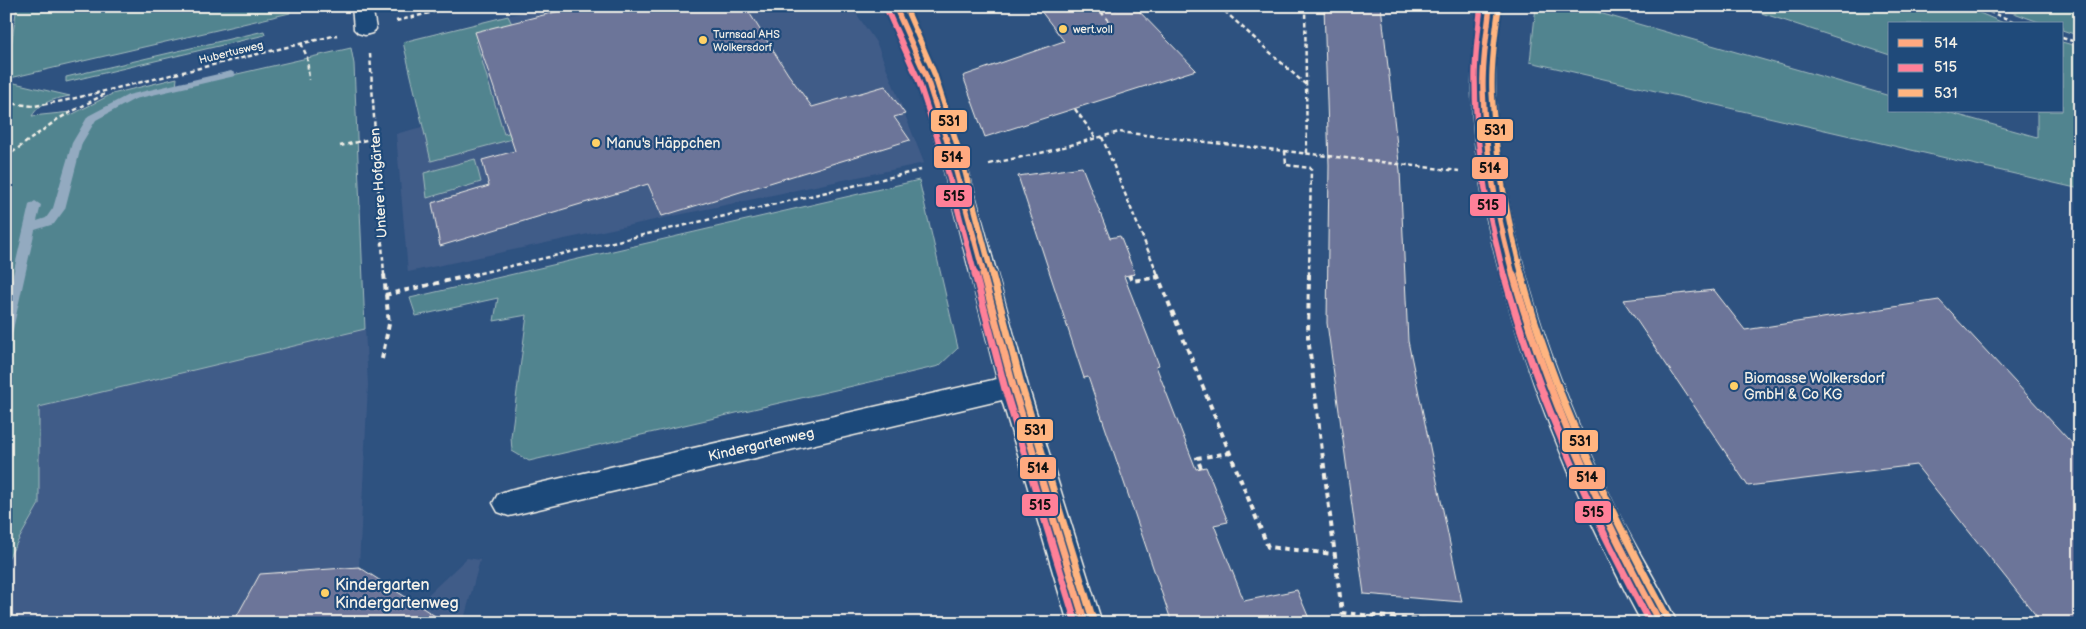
<svg xmlns="http://www.w3.org/2000/svg" width="2086" height="629" font-family="'Balsamiq Sans',sans-serif">
	<rect width="100%" height="100%" fill="#2e5280"/>
	<filter id="ink" filterUnits="userSpaceOnUse"><feTurbulence type="fractalNoise" baseFrequency=".02" numOctaves="2"/><feDisplacementMap in="SourceGraphic" scale="10" xChannelSelector="R" yChannelSelector="G"/><feConvolveMatrix kernelMatrix="1 2 1 2 8 2 1 2 1" color-interpolation-filters="sRGB"/></filter>
	<g filter="url(#ink)">
		<g fill="#415c88">
			<path d="M548,6H851L877,44L924,163L408,272L396,134L429,125L408,40Z"/>
			<path d="M365,329L368,385L359,567L418,604L467,558L480,560L463,623H6V562L39,504V407Z"/>
		</g>
		<g fill="#51848f" stroke="#a2babc">
			<path d="M17,6H290V13L6,79Z"/>
			<path d="M1536,6H1575L1890,96V111H1944L2037,137V111H2062V42L2080,47V189L1530,62Z"/>
			<path d="M1740,6H1963L2006,24H1890V55Z"/>
			<path d="M1995,6H2080V36L2062,30V24H2044Z"/>
			<path d="M508,16L516,32L476,41L504,134L528,128L531,134L431,161L403,42Z"/>
			<path d="M264,31L265,35L66,82V77Z"/>
			<path d="M351,48L354,64L365,329L39,407V504L6,562V81L70,96C55,99 41,101 32,116L71,112L69,116L112,94L177,78L176,88Z"/>
			<path d="M475,159L481,182L427,198L424,173Z"/>
			<path d="M919,180L958,348L939,366L529,461L512,451L511,437L527,315L494,321L498,298L416,316L410,298Z"/>
		</g>
		<g fill="none" stroke-linecap="round" stroke-linejoin="round">
			<path fill="#93aac0" fill-rule="evenodd" d="M231,71L236,74L235,76L135,99L96,120L82,143L65,209L54,224L35,230L12,334L10,337L6,339V305L29,205L35,201L41,205L37,221L46,218L53,208L72,143L88,116L128,95Z"/>
		</g>
		<g fill="#6c7499" stroke="#f4f1e8">
			<path d="M580,6H745L788,74L812,107L885,86L905,114L894,117L910,140L662,216L648,184L440,246L432,203L489,186L482,160L515,151L475,32Z"/>
			<path d="M1037,6H1134L1196,70L985,137L963,76L1064,41Z"/>
			<path d="M1324,6H1381L1400,171L1408,341L1462,602L1364,594L1327,323L1329,165Z"/>
			<path d="M1082,167L1110,238L1120,236L1135,274L1124,276L1159,365L1156,366L1196,469L1206,467L1228,522L1214,525L1244,601L1297,590L1311,623H1172L1088,377L1084,378L1018,176Z"/>
			<path d="M1714,290L1745,330L1939,300L2080,452V623H2042L1916,465L1748,486L1623,300Z"/>
			<path d="M359,567L446,623H233L260,574Z"/>
		</g>
		<g fill="none" stroke-linecap="round" stroke-linejoin="round">
			<g stroke="#f4f1e8" stroke-width="3">
				<g id="minor">
					<path d="M352,6H372L376,29L372,33L365,35L358,33L354,29Z"/>
					<path d="M885,6H905L937,76L966,163L1028,386L1102,623H1068L1002,400L509,516L498,512L493,503L498,494L509,490L997,379L942,163L915,76Z"/>
				</g>
			</g>
			<g stroke="#f4f1e8" stroke-width="3">
				<path id="tertiary" d="M1480,6H1500C1497,34 1494,62 1495,89C1499,231 1556,382 1616,509C1635,548 1659,584 1677,623H1642C1589,525 1544,423 1512,316C1490,242 1473,167 1472,89C1472,61 1476,34 1480,6Z"/>
			</g>
			<g stroke="#f4f1e8" stroke-width="2.5" stroke-dasharray="4.5 3" stroke-linecap="butt">
				<path d="M1096,6L1114,27"/>
				<path d="M1219,6L1306,85"/>
				<path d="M1305,6L1307,153"/>
				<path d="M1975,6L2020,24"/>
				<path d="M1100,12L1126,6"/>
				<path d="M396,21L459,6"/>
				<path d="M2062,38L2080,43"/>
				<path d="M301,43L307,57L309,80"/>
				<path d="M370,54L384,275"/>
				<path d="M6,103L34,106L63,101L337,35"/>
				<path d="M1075,109L1096,138"/>
				<path d="M1102,137L1158,275"/>
				<path d="M340,146L375,138"/>
				<path d="M1285,151L1286,165L1311,168L1309,275"/>
				<path d="M6,157L58,119L107,93"/>
				<path d="M989,164L1045,152L1119,132L1459,171"/>
				<path d="M472,275L921,170"/>
			</g>
			<g stroke="#f4f1e8" stroke-width="4" stroke-dasharray="5.5 4.5" stroke-linecap="butt">
				<path d="M1157,274L1268,547L1334,554"/>
				<path d="M1309,274L1308,337L1342,613L1452,623"/>
				<path d="M1129,275L1132,281L1159,277"/>
				<path d="M385,295L477,274"/>
				<path d="M382,359L389,324L384,274"/>
				<path d="M1201,468L1197,458L1230,453"/>
			</g>
			<use href="#minor" fill="#1f4a7a" fill-rule="evenodd"/>
			<use href="#tertiary" fill="#1f4a7a" fill-rule="evenodd"/>
			<g stroke="#1f4a7a" stroke-width="9">
				<g id="bus-1-far1">
					<path d="M895,6L926,76L954,163L984,275"/>
					<path d="M1490,6C1487,34 1482,62 1483,90C1485,153 1497,215 1513,275"/>
				</g>
			</g>
			<g stroke="#1f4a7a" stroke-width="11">
				<g id="bus-1">
					<path d="M983,274L1013,386L1085,623"/>
					<path d="M1513,274C1547,396 1600,512 1660,623"/>
				</g>
			</g>
			<g stroke="#1f4a7a" stroke-width="9">
				<g id="bus-2-far1">
					<path d="M1481,6C1478,30 1475,54 1475,78C1475,145 1487,211 1504,275"/>
					<path d="M887,10L918,79L946,165L975,275"/>
				</g>
			</g>
			<g stroke="#1f4a7a" stroke-width="11">
				<g id="bus-2">
					<path d="M975,274L1005,389L1076,623"/>
					<path d="M1504,274C1537,396 1590,512 1650,623"/>
				</g>
			</g>
			<g stroke="#1f4a7a" stroke-width="9">
				<g id="bus-3-far1">
					<path d="M905,6L934,73L962,160L992,275"/>
					<path d="M1499,7C1495,34 1491,63 1492,91C1495,153 1506,214 1522,275"/>
				</g>
			</g>
			<g stroke="#1f4a7a" stroke-width="11">
				<g id="bus-3">
					<path d="M992,274L1021,384L1093,620"/>
					<path d="M1521,274C1553,395 1609,509 1668,619"/>
				</g>
			</g>
			<use href="#bus-1-far1" stroke="#ffa980" stroke-width="5.5"/>
			<use href="#bus-1" stroke="#ffa980" stroke-width="7"/>
			<use href="#bus-2-far1" stroke="#ff8098" stroke-width="5.5"/>
			<use href="#bus-2" stroke="#ff8098" stroke-width="7"/>
			<use href="#bus-3-far1" stroke="#ffb580" stroke-width="5.5"/>
			<use href="#bus-3" stroke="#ffb580" stroke-width="7"/>
		</g>
	</g>
	<g fill="#ffd166" stroke="#1f4a7a" stroke-width="2">
		<circle cx="1063" cy="29" r="5"/>
		<circle cx="703" cy="40" r="5"/>
		<circle cx="596" cy="143" r="5"/>
		<circle cx="1734" cy="386" r="5"/>
		<circle cx="325" cy="593" r="5"/>
	</g>
	<g text-anchor="middle" stroke-width="4.5" stroke-linejoin="round" paint-order="stroke">
		<g font-size="11" fill="#f4f1e8" stroke="#1f4a7a" text-anchor="start">
			<text x="1073" y="33">wert.voll</text>
			<text x="713" y="38">Turnsaal AHS<tspan x="713" dy="13">Wolkersdorf</tspan></text>
		</g>
		<g font-size="11" fill="#f4f1e8" stroke="#1f4a7a">
			<text transform="translate(231 52) rotate(-14)" y="4">Hubertusweg</text>
		</g>
		<g font-size="14" fill="#f4f1e8" stroke="#1f4a7a" text-anchor="start">
			<text x="606" y="148">Manu's Häppchen</text>
			<text x="1744" y="383">Biomasse Wolkersdorf<tspan x="1744" dy="16">GmbH &amp; Co KG</tspan></text>
		</g>
		<g font-size="14" fill="#f4f1e8" stroke="#1f4a7a">
			<text transform="translate(378 183) rotate(-94)" y="5">Untere Hofgärten</text>
			<text transform="translate(761 444) rotate(-13)" y="5">Kindergartenweg</text>
		</g>
		<g font-size="16" fill="#f4f1e8" stroke="#1f4a7a" text-anchor="start">
			<text x="335" y="590">Kindergarten<tspan x="335" dy="18">Kindergartenweg</tspan></text>
		</g>
	</g>
	<g stroke="#1f4a7a" stroke-width="2">
		<rect x="930" y="109" width="38" height="24" rx="5" fill="#ffb580"/>
		<rect x="1476" y="118" width="38" height="24" rx="5" fill="#ffb580"/>
		<rect x="933" y="145" width="38" height="24" rx="5" fill="#ffa980"/>
		<rect x="1471" y="156" width="38" height="24" rx="5" fill="#ffa980"/>
		<rect x="935" y="184" width="38" height="24" rx="5" fill="#ff8098"/>
		<rect x="1469" y="193" width="38" height="24" rx="5" fill="#ff8098"/>
		<rect x="1016" y="418" width="38" height="24" rx="5" fill="#ffb580"/>
		<rect x="1561" y="429" width="38" height="24" rx="5" fill="#ffb580"/>
		<rect x="1019" y="456" width="38" height="24" rx="5" fill="#ffa980"/>
		<rect x="1568" y="466" width="38" height="24" rx="5" fill="#ffa980"/>
		<rect x="1021" y="493" width="38" height="24" rx="5" fill="#ff8098"/>
		<rect x="1574" y="500" width="38" height="24" rx="5" fill="#ff8098"/>
	</g>
	<g font-size="14" text-anchor="middle" font-weight="bold" fill="#111">
		<text x="949" y="126">531</text>
		<text x="1495" y="135">531</text>
		<text x="952" y="162">514</text>
		<text x="1490" y="173">514</text>
		<text x="954" y="201">515</text>
		<text x="1488" y="210">515</text>
		<text x="1035" y="435">531</text>
		<text x="1580" y="446">531</text>
		<text x="1038" y="473">514</text>
		<text x="1587" y="482">514</text>
		<text x="1040" y="510">515</text>
		<text x="1593" y="517">515</text>
	</g>
	<rect width="2086" height="629" fill="none" stroke="#1f4a7a" stroke-width="25"/>
	<rect x="12" y="12" width="2061" height="604" fill="none" stroke="#f4f1e8" stroke-width="2" filter="url(#ink)"/>
	<rect x="1888" y="22" width="175" height="90" fill="#1f4a7a" stroke="#748da6"/>
	<rect x="1898" y="39" width="25" height="8" fill="#ffa980" stroke="#748da6"/>
	<text x="1934" y="48" font-size="15" fill="#f4f1e8">514</text>
	<rect x="1898" y="64" width="25" height="8" fill="#ff8098" stroke="#748da6"/>
	<text x="1934" y="72" font-size="15" fill="#f4f1e8">515</text>
	<rect x="1898" y="89" width="25" height="8" fill="#ffb580" stroke="#748da6"/>
	<text x="1934" y="98" font-size="15" fill="#f4f1e8">531</text>
</svg>
